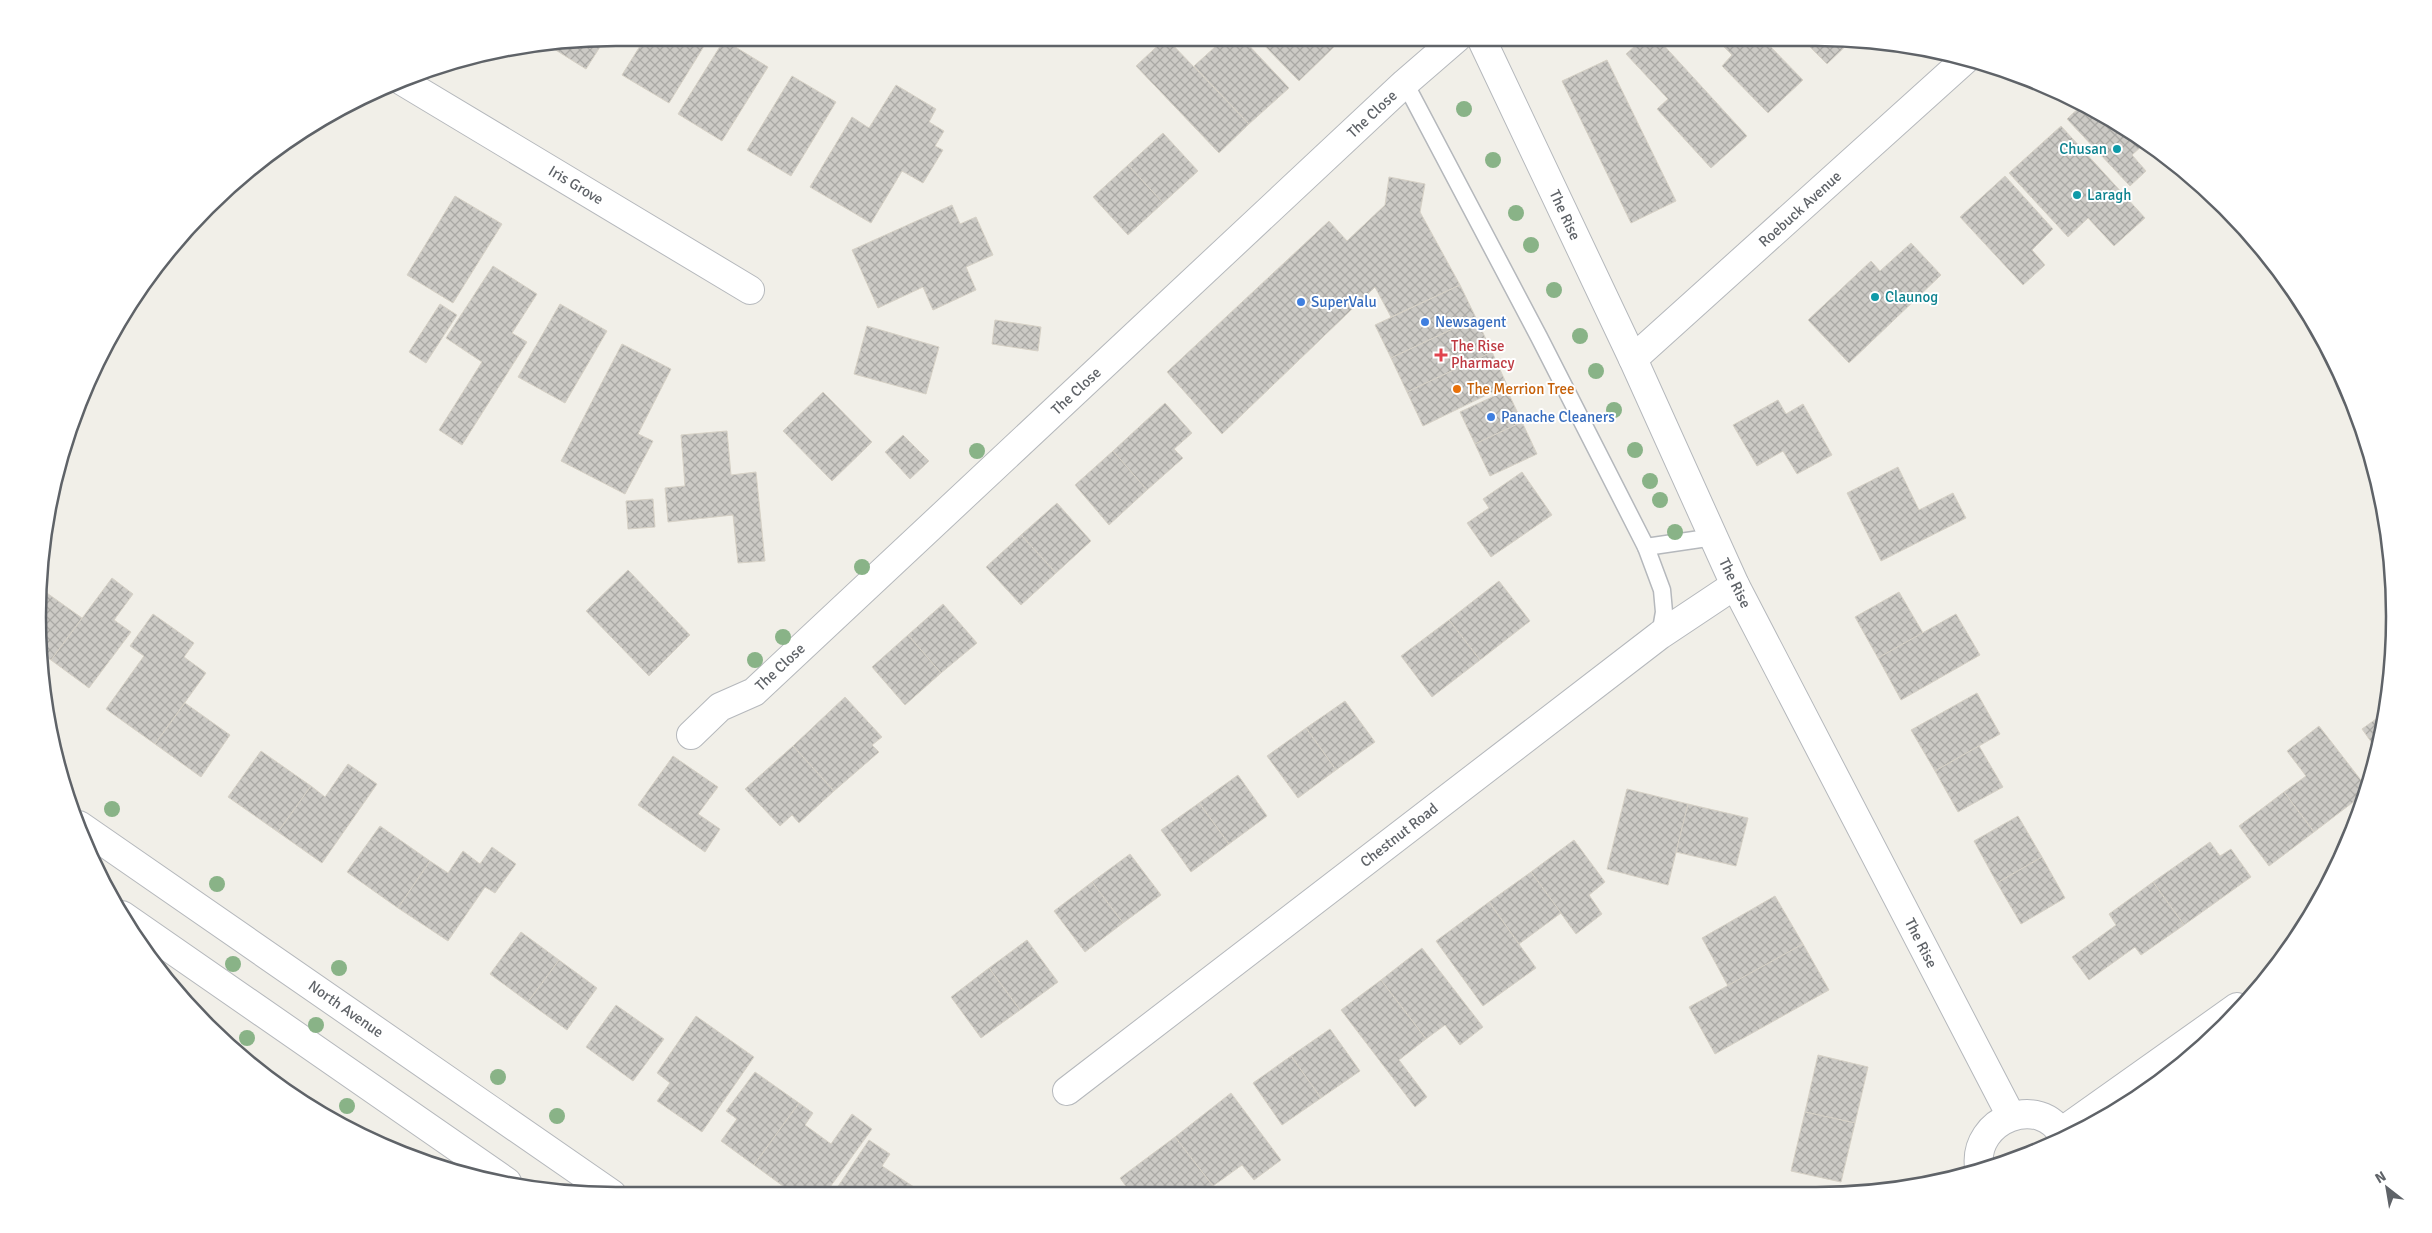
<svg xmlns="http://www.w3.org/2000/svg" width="2432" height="1233" font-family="Signika,sans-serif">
	<defs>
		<pattern id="building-cross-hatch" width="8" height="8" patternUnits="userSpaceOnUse" patternTransform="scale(1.25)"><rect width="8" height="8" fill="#cccac5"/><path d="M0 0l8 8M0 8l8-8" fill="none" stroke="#a9a8a4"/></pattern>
	</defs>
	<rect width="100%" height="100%" fill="#f1efe8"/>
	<g fill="url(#building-cross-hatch)" stroke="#d6d1c6">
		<path d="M645,38H709L669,103L622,75Z"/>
		<path d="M1166,38L1249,124L1219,153L1136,66Z"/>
		<path d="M1225,38H1242L1289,88L1249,124L1194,66Z"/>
		<path d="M1257,38H1333L1338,43L1299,81Z"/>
		<path d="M605,39L586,69L546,44Z"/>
		<path d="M1643,39H1658L1747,136L1711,168L1657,109L1668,99L1626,54Z"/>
		<path d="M1716,39H1763L1803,80L1768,113L1722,66L1732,55Z"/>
		<path d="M1802,39H1853L1827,64Z"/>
		<path d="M724,40L768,67L722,141L678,114Z"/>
		<path d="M1607,60L1676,201L1631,223L1562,81Z"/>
		<path d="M792,76L836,102L791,176L747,150Z"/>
		<path d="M896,85L936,109L929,122L944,131L935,146L943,150L923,183L902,171L871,223L810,187L852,117L869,128Z"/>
		<path d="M2083,104L2145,143L2132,155L2146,171L2130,186L2067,119Z"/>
		<path d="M2061,126L2145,218L2114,246L2088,218L2068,237L2009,173Z"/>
		<path d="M1163,133L1198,171L1163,203L1128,165Z"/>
		<path d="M1128,165L1163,203L1128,235L1093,197Z"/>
		<path d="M2005,176L2053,229L2032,250L2045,265L2023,285L1960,217Z"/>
		<path d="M1389,177L1425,184L1420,212L1460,285L1391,317L1375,287L1222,434L1167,372L1329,221L1347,241L1385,205Z"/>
		<path d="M455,196L502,224L453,303L407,275Z"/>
		<path d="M952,205L960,224L976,217L993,255L966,267L976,290L933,310L923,287L878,308L852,250Z"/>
		<path d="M187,229L167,261L163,258L181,235Z"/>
		<path d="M1911,243L1941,275L1849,363L1808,320L1871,261L1880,271Z"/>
		<path d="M493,266L537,294L512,333L527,342L462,445L439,430L482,362L446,338Z"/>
		<path d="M1460,285L1476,318L1391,358L1375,325Z"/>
		<path d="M130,304L135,307L118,329L117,328Z"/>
		<path d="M440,304L457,315L426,363L409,352Z"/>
		<path d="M560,304L607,331L565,403L518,377Z"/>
		<path d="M1476,318L1492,352L1407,392L1391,358Z"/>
		<path d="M995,320L1041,327L1038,351L992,344Z"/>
		<path d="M867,326L939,347L926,394L854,374Z"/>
		<path d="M622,344L671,369L638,434L653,441L625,494L561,461Z"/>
		<path d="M1492,352L1507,385L1423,426L1407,392Z"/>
		<path d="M1507,390L1522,422L1475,444L1460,412Z"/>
		<path d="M823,392L872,442L832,481L783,431Z"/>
		<path d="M1778,400L1786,414L1803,404L1832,455L1797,474L1783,451L1757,466L1733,425Z"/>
		<path d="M1165,403L1192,433L1174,449L1183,458L1147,490L1113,451Z"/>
		<path d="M1522,422L1537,454L1490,476L1475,444Z"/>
		<path d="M727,431L731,475L756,472L765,561L738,563L733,515L668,522L665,488L685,486L681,435Z"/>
		<path d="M903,435L929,461L910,479L885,452Z"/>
		<path d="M1113,451L1147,490L1109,525L1075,485Z"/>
		<path d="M1898,467L1919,510L1953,493L1966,518L1881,561L1847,493Z"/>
		<path d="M1522,472L1552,515L1491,557L1467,523L1489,508L1483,499Z"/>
		<path d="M653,499L655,527L628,529L626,501Z"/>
		<path d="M1057,503L1091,541L1056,573L1021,535Z"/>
		<path d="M1021,535L1056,573L1021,605L986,567Z"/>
		<path d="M628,570L690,635L649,676L586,611Z"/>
		<path d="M112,578L133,594L114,620L131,632L89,688L51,660Z"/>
		<path d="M1499,581L1530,621L1480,660L1449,620Z"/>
		<path d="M44,591L82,618L51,660L41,653L39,596Z"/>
		<path d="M1899,592L1923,633L1878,658L1855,617Z"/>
		<path d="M943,604L977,643L941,673L908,635Z"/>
		<path d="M153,614L194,643L184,657L206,673L155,744L106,709L144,656L130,646Z"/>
		<path d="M1956,614L1980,655L1901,700L1878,658Z"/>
		<path d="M1449,620L1480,660L1432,697L1401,656Z"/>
		<path d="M908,635L941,673L905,705L872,667Z"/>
		<path d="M1977,693L2000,734L1935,771L1911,730Z"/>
		<path d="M845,697L882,737L872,745L879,752L834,791L793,746Z"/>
		<path d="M1345,701L1375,742L1336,770L1306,728Z"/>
		<path d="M185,703L230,735L201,777L155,744Z"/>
		<path d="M2383,714L2377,750L2362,729Z"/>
		<path d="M2319,726L2367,788L2365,793L2314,832L2284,792L2306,776L2287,751Z"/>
		<path d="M1306,728L1336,770L1298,798L1267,756Z"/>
		<path d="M793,746L834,791L799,823L792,815L780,826L745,789Z"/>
		<path d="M1979,746L2003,787L1958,812L1935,771Z"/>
		<path d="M261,751L311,786L278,832L228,797Z"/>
		<path d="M673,756L718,787L698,814L720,829L705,852L638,805Z"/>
		<path d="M348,764L377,784L322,863L278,832L311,786L325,797Z"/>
		<path d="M1238,775L1267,816L1229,844L1199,803Z"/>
		<path d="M1627,789L1688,804L1668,885L1607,869Z"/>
		<path d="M2284,792L2314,832L2269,866L2239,826Z"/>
		<path d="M1199,803L1229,844L1191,872L1161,830Z"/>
		<path d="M1688,804L1748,818L1736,866L1676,852Z"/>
		<path d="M2018,816L2042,857L1997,883L1974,841Z"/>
		<path d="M380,826L430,861L398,908L347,872Z"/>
		<path d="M1574,840L1605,882L1589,895L1602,914L1576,934L1531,872Z"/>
		<path d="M2210,842L2220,856L2231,849L2251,877L2184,925L2153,882Z"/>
		<path d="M492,847L516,864L495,893L485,887L448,941L398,908L430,861L448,873L463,851L480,864Z"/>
		<path d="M1130,854L1161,895L1123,923L1092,882Z"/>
		<path d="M2042,857L2065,898L2021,924L1997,883Z"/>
		<path d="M1531,872L1561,913L1519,944L1489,902Z"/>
		<path d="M1092,882L1123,923L1085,952L1054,911Z"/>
		<path d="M2153,882L2184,925L2141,955L2135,947L2089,980L2072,957L2116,925L2109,914Z"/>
		<path d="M1775,896L1803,944L1728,986L1702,938Z"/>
		<path d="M1489,902L1536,968L1483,1006L1436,941Z"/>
		<path d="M521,932L559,960L528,1002L490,974Z"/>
		<path d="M1027,940L1058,982L1020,1010L989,968Z"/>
		<path d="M1803,944L1829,990L1715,1054L1689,1007Z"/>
		<path d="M1422,948L1483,1027L1460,1045L1445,1025L1426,1039L1381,980Z"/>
		<path d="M559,960L597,988L567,1030L528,1002Z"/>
		<path d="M989,968L1020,1010L981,1038L951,997Z"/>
		<path d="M1381,980L1426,1039L1399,1060L1427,1097L1415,1107L1341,1010Z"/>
		<path d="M616,1005L664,1039L633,1081L586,1047Z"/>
		<path d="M696,1016L754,1057L702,1132L657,1101L670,1083L657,1073Z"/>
		<path d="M1330,1029L1360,1071L1321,1098L1291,1056Z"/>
		<path d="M1818,1055L1868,1067L1855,1123L1805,1112Z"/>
		<path d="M1291,1056L1321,1098L1282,1125L1253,1083Z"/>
		<path d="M755,1072L799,1103L754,1165L721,1141L737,1119L726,1111Z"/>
		<path d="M1231,1093L1281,1160L1254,1180L1242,1165L1213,1186L1175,1137Z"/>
		<path d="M799,1103L813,1113L805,1125L831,1144L852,1114L872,1129L825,1194H794L754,1165Z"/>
		<path d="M1805,1112L1855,1123L1841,1182L1791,1171Z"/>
		<path d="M1175,1137L1213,1186L1205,1192L1131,1193L1120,1178Z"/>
		<path d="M869,1140L890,1154L882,1166L917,1189L915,1193L833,1194Z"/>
	</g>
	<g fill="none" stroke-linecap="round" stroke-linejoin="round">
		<g stroke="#b5b8bc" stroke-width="19">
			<g id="lane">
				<path d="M1405,83L1539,337L1646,547L1662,590L1664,612L1660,635"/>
				<path d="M1646,547L1714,537"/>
			</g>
		</g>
		<g stroke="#b5b8bc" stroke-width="30">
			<g id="street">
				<path d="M1481,38L1633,359L1735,585L2011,1116"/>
				<path d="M402,81L750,290"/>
				<path d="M1633,359L1967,58"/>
				<path d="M691,735L720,707L754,692L1405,83L1457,38"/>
				<path d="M79,825L612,1194"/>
				<path d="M122,915L507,1182"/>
				<path d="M1067,1091L1660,635L1735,585"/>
				<path d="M2061,1132L2237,1007"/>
				<path d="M1979,1167C1973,1119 2040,1093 2063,1136"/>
			</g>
		</g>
		<use href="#lane" stroke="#fff" stroke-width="16"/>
		<use href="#street" stroke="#fff" stroke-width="28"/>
	</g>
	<g fill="#89b387">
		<circle cx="1464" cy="109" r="8"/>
		<circle cx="1493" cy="160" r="8"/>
		<circle cx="1516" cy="213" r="8"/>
		<circle cx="1531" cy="245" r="8"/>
		<circle cx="1554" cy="290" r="8"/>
		<circle cx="1580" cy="336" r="8"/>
		<circle cx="1596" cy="371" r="8"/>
		<circle cx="1614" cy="410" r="8"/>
		<circle cx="1635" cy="450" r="8"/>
		<circle cx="977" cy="451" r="8"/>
		<circle cx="1650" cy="481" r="8"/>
		<circle cx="1660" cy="500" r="8"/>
		<circle cx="1675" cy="532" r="8"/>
		<circle cx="862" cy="567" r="8"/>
		<circle cx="783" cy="637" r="8"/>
		<circle cx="755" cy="660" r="8"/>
		<circle cx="112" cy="809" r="8"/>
		<circle cx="217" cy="884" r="8"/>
		<circle cx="233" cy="964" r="8"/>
		<circle cx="339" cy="968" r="8"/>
		<circle cx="316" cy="1025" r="8"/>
		<circle cx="247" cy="1038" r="8"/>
		<circle cx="498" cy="1077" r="8"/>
		<circle cx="347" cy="1106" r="8"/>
		<circle cx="557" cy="1116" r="8"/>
	</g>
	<g fill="#0f9aa8" stroke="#fff" stroke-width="2">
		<circle cx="2117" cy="149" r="5"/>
		<circle cx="2077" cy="195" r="5"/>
		<circle cx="1875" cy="297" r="5"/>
	</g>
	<g fill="#3f7fe0" stroke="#fff" stroke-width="2">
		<circle cx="1301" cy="302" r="5"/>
		<circle cx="1425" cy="322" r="5"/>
		<circle cx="1491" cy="417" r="5"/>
	</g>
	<path fill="#e0444e" stroke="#fff" stroke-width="2" d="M1438.5 347.5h5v5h5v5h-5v5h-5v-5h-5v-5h5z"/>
	<circle fill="#e8710a" stroke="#fff" stroke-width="2" cx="1457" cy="389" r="5"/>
	<g text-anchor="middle" stroke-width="4" stroke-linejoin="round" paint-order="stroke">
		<g font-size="15" fill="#5f6368" stroke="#fff">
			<text transform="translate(1372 114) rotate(-43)" y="5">The Close</text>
			<text transform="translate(576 185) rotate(31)" y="5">Iris Grove</text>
			<text transform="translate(1800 209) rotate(-42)" y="5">Roebuck Avenue</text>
			<text transform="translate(1565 215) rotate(65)" y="5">The Rise</text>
			<text transform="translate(1076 391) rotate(-43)" y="5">The Close</text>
			<text transform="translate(1735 583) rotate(64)" y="5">The Rise</text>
			<text transform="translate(780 667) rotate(-43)" y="5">The Close</text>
			<text transform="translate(1399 835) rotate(-38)" y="5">Chestnut Road</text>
			<text transform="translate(1921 943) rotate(63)" y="5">The Rise</text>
			<text transform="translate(346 1009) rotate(35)" y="5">North Avenue</text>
		</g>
		<g font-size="15" fill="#0d838f" stroke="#fff" text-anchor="start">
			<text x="2107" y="154" text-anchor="end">Chusan</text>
			<text x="2087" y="200">Laragh</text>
			<text x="1885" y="302">Claunog</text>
		</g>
		<g font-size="15" fill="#366cbe" stroke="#fff" text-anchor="start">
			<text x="1311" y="307">SuperValu</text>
			<text x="1435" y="327">Newsagent</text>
			<text x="1501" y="422">Panache Cleaners</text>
		</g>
		<g font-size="15" fill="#be3a42" stroke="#fff" text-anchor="start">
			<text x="1451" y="351">The Rise<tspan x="1451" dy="17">Pharmacy</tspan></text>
		</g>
		<g font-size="15" fill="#c56008" stroke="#fff" text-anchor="start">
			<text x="1467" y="394">The Merrion Tree</text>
		</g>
	</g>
	<path d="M0 0H2432V1233H0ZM616 46H1816A570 570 0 0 1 2386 616V617A570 570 0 0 1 1816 1187H616A570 570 0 0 1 46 617V616A570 570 0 0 1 616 46Z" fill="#fff" fill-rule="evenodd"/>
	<path fill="none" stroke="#5f6368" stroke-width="2.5" d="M616 46H1816A570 570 0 0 1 2386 616V617A570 570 0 0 1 1816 1187H616A570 570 0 0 1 46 617V616A570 570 0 0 1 616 46Z"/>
	<g transform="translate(2387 1188) rotate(329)" stroke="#ffffff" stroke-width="4" paint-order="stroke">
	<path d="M0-4L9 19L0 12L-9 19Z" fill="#5f6368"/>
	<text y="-8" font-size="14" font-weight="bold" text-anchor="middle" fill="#5f6368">N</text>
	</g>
</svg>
